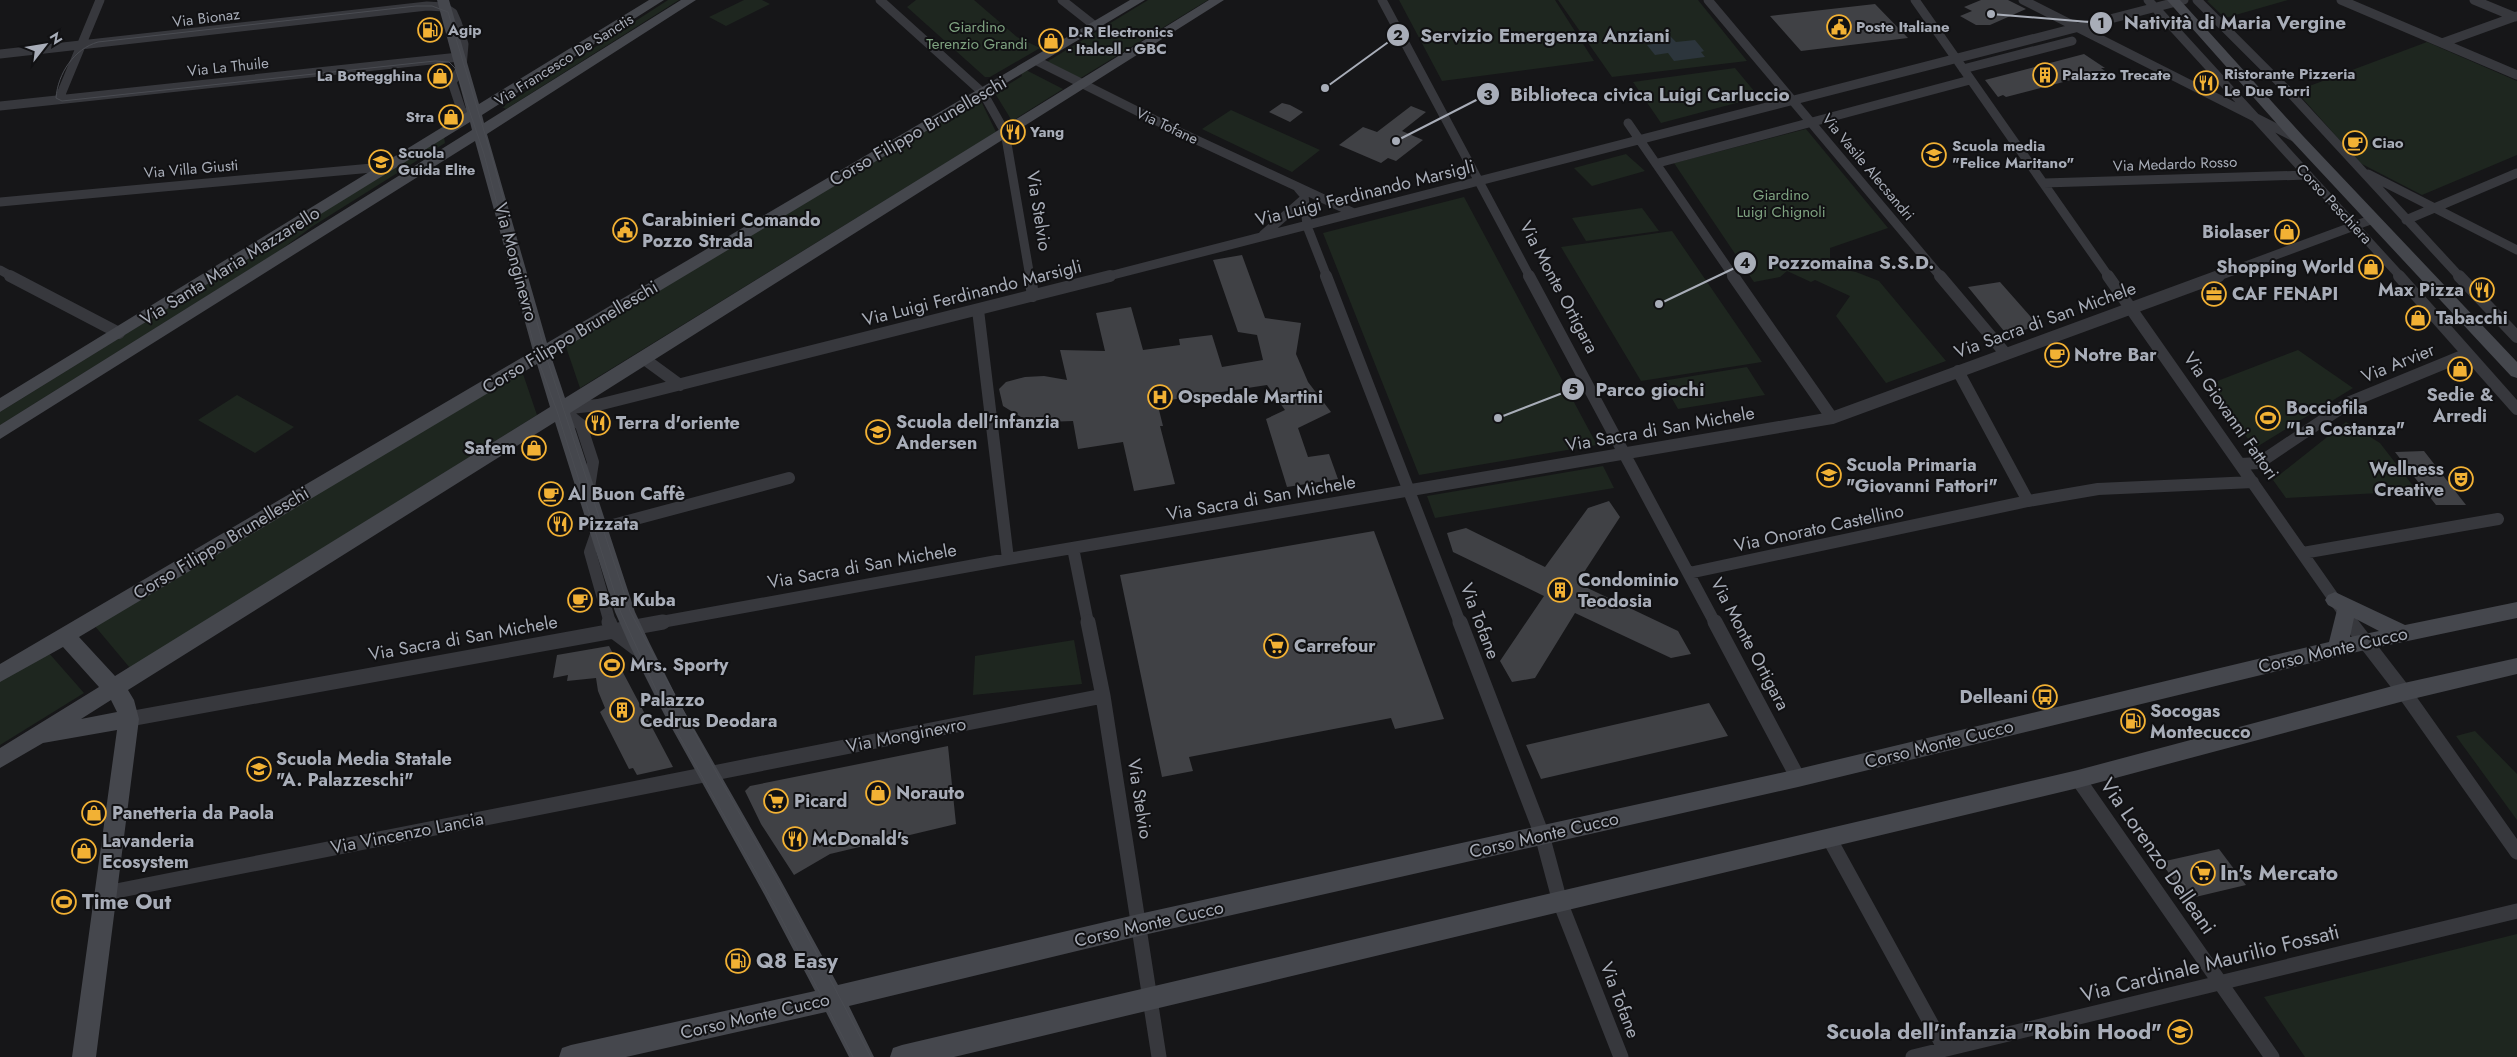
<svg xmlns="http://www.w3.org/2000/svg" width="2517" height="1057" viewBox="0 0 2517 1057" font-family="Jost,sans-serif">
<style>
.green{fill:#1e261f}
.water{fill:#2c353c}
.building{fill:#404145}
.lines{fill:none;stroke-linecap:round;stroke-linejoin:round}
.street-far2{stroke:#37383d;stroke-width:9}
.street-far1{stroke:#37383d;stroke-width:12}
.street{stroke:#37383d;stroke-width:15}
.secondary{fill:#45474d;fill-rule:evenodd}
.tram{stroke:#4a4c52;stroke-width:1}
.labels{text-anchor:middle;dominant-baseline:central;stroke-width:4;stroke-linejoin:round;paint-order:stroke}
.far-street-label{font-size:15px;fill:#a8adb8;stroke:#111113}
.far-park-label{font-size:15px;fill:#7fa381;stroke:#111113}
.far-poi-label{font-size:15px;font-weight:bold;fill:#a8adb8;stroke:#111113;text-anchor:start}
.street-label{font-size:18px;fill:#a8adb8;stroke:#111113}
.poi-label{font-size:18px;font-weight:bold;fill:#a8adb8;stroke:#111113;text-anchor:start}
.near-street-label{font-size:21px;fill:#a8adb8;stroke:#111113}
.near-poi-label{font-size:21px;font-weight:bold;fill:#a8adb8;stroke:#111113;text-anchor:start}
.leader{fill:none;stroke:#a8adb8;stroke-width:2}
.callout-dot{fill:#a8adb8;stroke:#111113;stroke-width:2}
.mark-label{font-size:15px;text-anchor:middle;font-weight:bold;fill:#111}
.callout-label{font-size:19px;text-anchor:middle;font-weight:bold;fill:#a8adb8;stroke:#111113;stroke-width:4;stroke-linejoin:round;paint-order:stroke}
</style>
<rect width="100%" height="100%" fill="#161618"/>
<path class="green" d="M668 0H679L506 109 502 107Z
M744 0H762L770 4 726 26 709 17Z
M916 0H974L1017 37 1040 48 990 77H985L907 7Z
M1148 0H1208L1079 79 1045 63Z
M1399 0H1555L1594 61 1442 81Z
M1558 0H1698L1747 61 1612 77Z
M2209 0H2288L2225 18 2207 1Z
M2427 42 2517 81V155L2422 195 2360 163 2296 91Z
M1735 68 1759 97 1661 123 1633 82Z
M1026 70 1063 89 1012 121 993 90 999 86 1001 89 1022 76 1021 73Z
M980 99 996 132 580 388 565 344Z
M1231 110 1320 150 1292 172 1202 129Z
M1806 129 1888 228 1830 248V267L1856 272 1879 281 1946 361 1886 383 1836 316 1850 296 1815 280 1811 282 1787 271 1780 277 1754 282 1674 163Z
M444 137 445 143 313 226 279 251 0 425V412Z
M1626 154 1645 171 1592 186 1574 168Z
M1464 197 1597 445 1419 475 1323 233Z
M1642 208 1659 231 1586 241 1572 218Z
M1672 231 1762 362 1641 381 1561 247Z
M2298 350 2353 388 2255 448 2207 385Z
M1747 367 1765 395 1678 409 1662 381Z
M523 374 537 415 130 668 94 625 515 375Z
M237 395 294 427 255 453 198 420Z
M2346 422 2380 443 2417 491 2286 498 2273 480Z
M1603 466 1614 488 1435 518 1427 496Z
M1074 640 1082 684 973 695 975 656Z
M48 652 84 693 0 745V680Z
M2475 731 2517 774V820L2456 736Z
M2517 934V1057H2305L2264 997Z"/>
<path class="water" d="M1670 36 1676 42 1695 40 1704 51 1701 52 1705 57 1674 61 1668 53 1655 55 1647 45 1659 43 1655 38Z"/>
<path class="building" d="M1981 0H2008L2026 9 1990 25H1976L1960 16 1972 11 1964 7Z
M1875 4 1908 38 1801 51 1770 16Z
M2084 54 2105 68H2101L2105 71 2006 97 2003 95 1998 97 1985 80Z
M1282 103 1290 105 1303 112 1290 122 1269 112Z
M1411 106 1426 112 1402 131 1423 140 1396 161 1388 158 1381 163 1339 145 1363 127 1377 132Z
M1242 255 1265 318 1301 323 1296 354 1308 382 1331 412 1298 428 1308 457 1329 454 1338 479 1287 487 1266 419 1285 410 1267 385 1157 402 1163 426H1160L1175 484 1134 491 1123 442 1078 449 1073 421 1045 422 1021 417 1003 406 999 389 1006 382 1025 377 1044 376 1067 380 1060 350 1105 351 1096 313 1131 307 1143 350 1180 345 1179 339 1212 335 1222 367 1263 360 1257 335 1238 332 1213 260Z
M2000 282 2038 325 2008 336 1968 287Z
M2424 451 2466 505H2436L2395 452Z
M1609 501 1620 517 1577 583 1678 631 1691 654 1671 658 1575 613 1535 678 1512 682 1500 661 1544 596 1453 552 1447 533 1466 528 1545 567 1588 508Z
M1374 531 1444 719 1395 729 1391 718 1189 757 1193 771 1162 777 1120 575Z
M609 646 673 767 637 775 633 768 629 769 600 712 605 708 598 691 596 678 567 681 568 675 553 678 557 655Z
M1709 703 1728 736 1541 779 1526 745Z
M948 746 956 824 830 854 794 875 761 824 745 791 750 786Z
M2219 849 2246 885 2187 899 2161 862Z"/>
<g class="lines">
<path class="street-far2" d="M880 0 983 93 1005 132 1030 277
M1062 0 1095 26
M1382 0 1530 277
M1708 0 1941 277
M1915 0 2109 277
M2023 0 2298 139
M2148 0 2401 277
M2197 0 2293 96 2460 277
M2341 0 2517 75
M2474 0 2515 17
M2442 43 2517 16
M0 54 427 6 444 7 453 13 457 22 464 44 462 67 452 82 462 112 474 113
M1037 61 1173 129 1354 213
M1963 69 2072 41
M59 99 100 0
M0 106 459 57
M1628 123 1734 277
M1658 163 1970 80
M2368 174 2517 250
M2044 183 2307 175
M1298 188 1304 195 1307 226 1327 277
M0 202 372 168 384 169
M2406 220 2517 173
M1263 235 1304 199
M0 270 13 277
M1105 277 2184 0
M2216 277 2373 219"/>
<path class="street-far1" d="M10 276 119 333
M1030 276 1033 296
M1326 276 1460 623
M1529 276 1715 623
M1733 276 1832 418
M1940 276 2005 353
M2108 276 2351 623
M2399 276 2517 409
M2459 276 2517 337
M978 310 1008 559
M643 358 680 385
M1958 371 2028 501
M561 409 598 405 1110 276
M561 409 581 425 593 462 588 494
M2241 464 2259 463 2350 402 2467 354
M1073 548 1088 623
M2303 553 2498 519
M1689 573 2028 501 2098 489 2253 482
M610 623 590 552 598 529 789 478
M656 623 1008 559 1832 418 2219 276"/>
<path class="street" d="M609 622 612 630 640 651
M1088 622 1103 696 1159 1057
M1460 622 1542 835 1560 902 1621 1057
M1715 622 1798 778
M2350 622 2404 692 2517 852
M129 719 663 622
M2078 779 2272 1057
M1829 838 1945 1049
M106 893 1103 696
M1913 1057 2517 911"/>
<path class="secondary" d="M437 0H449L479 104 649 0H664L482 115 484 123 681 0H696L487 134 547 343 1130 0H1145L551 356 565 398 1209 0H1224L570 413 635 612 650 644 679 702 780 879 838 985 1139 914 1798 769 2329 642 2337 610 2328 605 2325 600 2328 595 2335 592 2405 625 2517 602V618L2365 650 1798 787 1139 936 849 1006 874 1057H849L826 1012 626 1057H559L562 1048 571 1045 815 991 764 894 664 714 629 644 615 612 555 422 128 690 134 700 139 719 96 1057H72L117 730 43 743 0 768V748L99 687 63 647 0 682V664L533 351 475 141 0 439V425L472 130 470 122 0 412V398L467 112ZM537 364 550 407 115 676 79 637ZM2354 618 2379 631 2350 637ZM111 700 117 712 81 719Z
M2167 0H2180L2303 136 2517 362V378L2511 376 2293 142Z
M2517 658V674L2404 701 2078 788 954 1057H890L893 1048 902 1045 2078 770 2404 683Z"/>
<path class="tram" d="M853 1057 778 912 667 714 621 613 557 411 537 357 484 154 455 68 449 62 435 61 62 101 56 98C58 73 74 49 98 42L416 6H432L448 12 491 154 548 362 630 611 716 772 783 890 871 1057"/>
</g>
<defs>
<g id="civic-ring" transform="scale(1.25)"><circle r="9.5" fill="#111113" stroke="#f2b134" stroke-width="1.5"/><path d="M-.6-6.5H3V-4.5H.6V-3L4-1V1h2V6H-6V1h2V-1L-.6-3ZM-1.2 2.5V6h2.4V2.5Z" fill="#f2b134"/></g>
<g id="fuel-ring" transform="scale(1.25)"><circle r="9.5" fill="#111113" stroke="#f2b134" stroke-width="1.5"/><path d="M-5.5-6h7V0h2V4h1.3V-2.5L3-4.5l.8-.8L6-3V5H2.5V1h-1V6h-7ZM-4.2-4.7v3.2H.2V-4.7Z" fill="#f2b134"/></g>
<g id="shop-ring" transform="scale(1.25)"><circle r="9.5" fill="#111113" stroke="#f2b134" stroke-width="1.5"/><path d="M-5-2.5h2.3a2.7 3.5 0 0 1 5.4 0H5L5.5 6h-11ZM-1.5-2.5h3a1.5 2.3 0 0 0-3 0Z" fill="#f2b134"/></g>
<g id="building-ring" transform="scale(1.25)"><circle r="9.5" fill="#111113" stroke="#f2b134" stroke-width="1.5"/><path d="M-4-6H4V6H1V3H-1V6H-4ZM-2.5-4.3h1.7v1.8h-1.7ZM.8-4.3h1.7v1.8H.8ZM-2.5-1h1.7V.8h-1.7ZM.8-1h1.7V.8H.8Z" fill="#f2b134"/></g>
<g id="restaurant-ring" transform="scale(1.25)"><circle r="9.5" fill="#111113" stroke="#f2b134" stroke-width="1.5"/><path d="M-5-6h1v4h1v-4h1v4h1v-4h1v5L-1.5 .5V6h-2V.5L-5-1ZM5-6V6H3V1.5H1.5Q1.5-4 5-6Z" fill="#f2b134"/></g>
<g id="cafe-ring" transform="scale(1.25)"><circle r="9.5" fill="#111113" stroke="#f2b134" stroke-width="1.5"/><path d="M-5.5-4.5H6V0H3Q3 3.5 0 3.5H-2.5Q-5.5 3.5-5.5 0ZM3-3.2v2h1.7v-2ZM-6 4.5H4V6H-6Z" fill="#f2b134"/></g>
<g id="school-ring" transform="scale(1.25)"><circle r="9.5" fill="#111113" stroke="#f2b134" stroke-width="1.5"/><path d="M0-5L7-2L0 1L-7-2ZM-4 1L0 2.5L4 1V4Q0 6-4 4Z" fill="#f2b134"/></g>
<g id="office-ring" transform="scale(1.25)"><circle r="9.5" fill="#111113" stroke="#f2b134" stroke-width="1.5"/><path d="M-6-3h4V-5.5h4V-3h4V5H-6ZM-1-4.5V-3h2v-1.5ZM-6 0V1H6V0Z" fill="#f2b134"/></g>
<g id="hospital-ring" transform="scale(1.25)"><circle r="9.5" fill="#111113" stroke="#f2b134" stroke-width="1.5"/><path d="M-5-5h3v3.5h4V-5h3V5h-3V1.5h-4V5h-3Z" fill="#f2b134"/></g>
<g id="stadium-ring" transform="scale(1.25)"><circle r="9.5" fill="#111113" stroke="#f2b134" stroke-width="1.5"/><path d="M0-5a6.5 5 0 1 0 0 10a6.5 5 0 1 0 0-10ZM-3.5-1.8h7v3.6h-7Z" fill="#f2b134"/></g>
<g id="theatre-ring" transform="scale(1.25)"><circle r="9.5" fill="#111113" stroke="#f2b134" stroke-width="1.5"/><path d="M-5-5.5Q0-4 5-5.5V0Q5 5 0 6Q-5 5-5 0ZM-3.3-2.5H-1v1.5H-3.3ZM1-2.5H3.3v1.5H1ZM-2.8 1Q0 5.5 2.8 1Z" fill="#f2b134"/></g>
<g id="supermarket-ring" transform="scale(1.25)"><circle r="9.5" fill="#111113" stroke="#f2b134" stroke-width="1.5"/><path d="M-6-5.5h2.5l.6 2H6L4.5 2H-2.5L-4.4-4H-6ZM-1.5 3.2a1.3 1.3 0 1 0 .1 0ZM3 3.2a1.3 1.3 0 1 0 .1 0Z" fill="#f2b134"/></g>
<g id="bus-ring" transform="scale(1.25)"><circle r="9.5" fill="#111113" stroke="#f2b134" stroke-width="1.5"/><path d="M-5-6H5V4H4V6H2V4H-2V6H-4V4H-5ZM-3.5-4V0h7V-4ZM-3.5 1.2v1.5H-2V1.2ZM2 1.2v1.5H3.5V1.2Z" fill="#f2b134"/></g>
</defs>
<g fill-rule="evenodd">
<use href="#civic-ring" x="1839" y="27"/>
<use href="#fuel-ring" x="430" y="30"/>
<use href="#shop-ring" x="1051" y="41"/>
<use href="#building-ring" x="2045" y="75"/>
<use href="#shop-ring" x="440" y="76"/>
<use href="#restaurant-ring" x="2206" y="83"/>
<use href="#shop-ring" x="451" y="117"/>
<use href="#restaurant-ring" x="1013" y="132"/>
<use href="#cafe-ring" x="2355" y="143"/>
<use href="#school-ring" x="1934" y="155"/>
<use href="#school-ring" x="381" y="162"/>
<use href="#civic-ring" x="625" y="230"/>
<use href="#shop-ring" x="2287" y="232"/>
<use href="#shop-ring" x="2371" y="267"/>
<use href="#restaurant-ring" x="2482" y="290"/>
<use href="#office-ring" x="2214" y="294"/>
<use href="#shop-ring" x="2418" y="318"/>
<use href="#cafe-ring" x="2057" y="355"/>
<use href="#shop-ring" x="2460" y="369"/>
<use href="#hospital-ring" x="1160" y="397"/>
<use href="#stadium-ring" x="2268" y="418"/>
<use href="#restaurant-ring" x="598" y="423"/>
<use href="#school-ring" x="878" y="432"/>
<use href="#shop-ring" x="534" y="448"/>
<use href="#school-ring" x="1829" y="475"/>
<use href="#theatre-ring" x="2461" y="479"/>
<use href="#cafe-ring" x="551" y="494"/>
<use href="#restaurant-ring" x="560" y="524"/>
<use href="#building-ring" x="1560" y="590"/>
<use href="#cafe-ring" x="580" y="600"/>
<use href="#supermarket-ring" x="1276" y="646"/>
<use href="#stadium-ring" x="612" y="665"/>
<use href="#bus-ring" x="2045" y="697"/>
<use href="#building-ring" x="622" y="710"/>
<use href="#fuel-ring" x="2133" y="721"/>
<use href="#school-ring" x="259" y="769"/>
<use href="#shop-ring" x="878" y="793"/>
<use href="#supermarket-ring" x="776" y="801"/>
<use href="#shop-ring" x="94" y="813"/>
<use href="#restaurant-ring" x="795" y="839"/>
<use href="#shop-ring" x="84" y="851"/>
<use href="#supermarket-ring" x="2203" y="873"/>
<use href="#stadium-ring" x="64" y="902"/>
<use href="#fuel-ring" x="738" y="961"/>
<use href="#school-ring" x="2180" y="1032"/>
</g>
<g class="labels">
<g class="far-street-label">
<text transform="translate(206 18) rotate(-7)">Via Bionaz</text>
<text transform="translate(564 60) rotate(-32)">Via Francesco De Sanctis</text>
<text transform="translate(228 67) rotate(-6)">Via La Thuile</text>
<text transform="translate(1167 126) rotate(25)">Via Tofane</text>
<text transform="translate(2175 164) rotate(-2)">Via Medardo Rosso</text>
<text transform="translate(1868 167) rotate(50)">Via Vasile Alecsandri</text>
<text transform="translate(191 169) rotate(-5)">Via Villa Giusti</text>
<text transform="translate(2334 204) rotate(47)">Corso Peschiera</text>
</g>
<g class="far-park-label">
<text x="977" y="27">Giardino<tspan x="977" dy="17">Terenzio Grandi</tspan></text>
<text x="1781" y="195">Giardino<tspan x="1781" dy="17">Luigi Chignoli</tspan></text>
</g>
<g class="far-poi-label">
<text x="1856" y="27">Poste Italiane</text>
<text x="448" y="30">Agip</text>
<text x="1068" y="32">D.R Electronics<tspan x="1068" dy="17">- Italcell - GBC</tspan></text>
<text x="2224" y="74">Ristorante Pizzeria<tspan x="2224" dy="17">Le Due Torri</tspan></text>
<text x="2062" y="75">Palazzo Trecate</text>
<text x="422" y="76" text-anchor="end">La Bottegghina</text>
<text x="434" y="117" text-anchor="end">Stra</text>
<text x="1030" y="132">Yang</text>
<text x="2372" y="143">Ciao</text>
<text x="1952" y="146">Scuola media<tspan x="1952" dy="17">"Felice Maritano"</tspan></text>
<text x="398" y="153">Scuola<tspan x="398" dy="17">Guida Elite</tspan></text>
</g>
<g class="street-label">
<text transform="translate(918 131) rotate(-30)">Corso Filippo Brunelleschi</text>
<text transform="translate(1365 193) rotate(-14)">Via Luigi Ferdinando Marsigli</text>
<text transform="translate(1039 211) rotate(81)">Via Stelvio</text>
<text transform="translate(516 262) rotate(75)">Via Monginevro</text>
<text transform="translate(230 266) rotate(-32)">Via Santa Maria Mazzarello</text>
<text transform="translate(1559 287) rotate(62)">Via Monte Ortigara</text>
<text transform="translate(972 293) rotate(-14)">Via Luigi Ferdinando Marsigli</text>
<text transform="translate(2045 320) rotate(-20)">Via Sacra di San Michele</text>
<text transform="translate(570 337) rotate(-31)">Corso Filippo Brunelleschi</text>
<text transform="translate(2398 363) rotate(-22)">Via Arvier</text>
<text transform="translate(2231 416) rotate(55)">Via Giovanni Fattori</text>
<text transform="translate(1660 429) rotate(-10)">Via Sacra di San Michele</text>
<text transform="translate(1261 498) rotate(-10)">Via Sacra di San Michele</text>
<text transform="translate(1819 528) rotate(-12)">Via Onorato Castellino</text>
<text transform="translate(221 543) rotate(-31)">Corso Filippo Brunelleschi</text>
<text transform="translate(862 566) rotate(-10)">Via Sacra di San Michele</text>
<text transform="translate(1480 621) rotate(69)">Via Tofane</text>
<text transform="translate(463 638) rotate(-10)">Via Sacra di San Michele</text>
<text transform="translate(1750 644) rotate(62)">Via Monte Ortigara</text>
<text transform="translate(2333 650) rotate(-13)">Corso Monte Cucco</text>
<text transform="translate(906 735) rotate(-11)">Via Monginevro</text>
<text transform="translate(1939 744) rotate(-14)">Corso Monte Cucco</text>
<text transform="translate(1140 799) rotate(81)">Via Stelvio</text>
<text transform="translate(407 833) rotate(-11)">Via Vincenzo Lancia</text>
<text transform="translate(1544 835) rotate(-13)">Corso Monte Cucco</text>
<text transform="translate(1149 924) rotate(-13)">Corso Monte Cucco</text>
<text transform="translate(1620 1000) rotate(69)">Via Tofane</text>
<text transform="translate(755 1016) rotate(-13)">Corso Monte Cucco</text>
</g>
<g class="poi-label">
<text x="642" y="220">Carabinieri Comando<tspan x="642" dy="21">Pozzo Strada</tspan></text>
<text x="2270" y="232" text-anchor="end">Biolaser</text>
<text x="2354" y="267" text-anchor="end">Shopping World</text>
<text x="2464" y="290" text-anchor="end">Max Pizza</text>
<text x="2232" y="294">CAF FENAPI</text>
<text x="2436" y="318">Tabacchi</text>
<text x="2074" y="355">Notre Bar</text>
<text x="2460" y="395" text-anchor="middle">Sedie &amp;<tspan x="2460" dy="21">Arredi</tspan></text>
<text x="1178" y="397">Ospedale Martini</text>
<text x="2286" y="408">Bocciofila<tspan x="2286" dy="21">"La Costanza"</tspan></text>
<text x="896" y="422">Scuola dell'infanzia<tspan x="896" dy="21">Andersen</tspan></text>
<text x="616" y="423">Terra d'oriente</text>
<text x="516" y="448" text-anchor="end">Safem</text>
<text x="1846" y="465">Scuola Primaria<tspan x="1846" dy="21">"Giovanni Fattori"</tspan></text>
<text x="2444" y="469" text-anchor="end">Wellness<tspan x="2444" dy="21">Creative</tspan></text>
<text x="568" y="494">Al Buon Caffè</text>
<text x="578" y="524">Pizzata</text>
<text x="1578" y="580">Condominio<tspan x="1578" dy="21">Teodosia</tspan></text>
<text x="598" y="600">Bar Kuba</text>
<text x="1294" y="646">Carrefour</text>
<text x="630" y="665">Mrs. Sporty</text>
<text x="2028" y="697" text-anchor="end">Delleani</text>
<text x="640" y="700">Palazzo<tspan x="640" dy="21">Cedrus Deodara</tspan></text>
<text x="2150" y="711">Socogas<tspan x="2150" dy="21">Montecucco</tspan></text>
<text x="276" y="759">Scuola Media Statale<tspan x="276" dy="21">"A. Palazzeschi"</tspan></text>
<text x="896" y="793">Norauto</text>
<text x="794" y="801">Picard</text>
<text x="112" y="813">Panetteria da Paola</text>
<text x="812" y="839">McDonald's</text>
<text x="102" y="841">Lavanderia<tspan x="102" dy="21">Ecosystem</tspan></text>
</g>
<g class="near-street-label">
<text transform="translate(2158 856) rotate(55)">Via Lorenzo Delleani</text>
<text transform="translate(2210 963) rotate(-14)">Via Cardinale Maurilio Fossati</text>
</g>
<g class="near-poi-label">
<text x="2220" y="873">In's Mercato</text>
<text x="82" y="902">Time Out</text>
<text x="756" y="961">Q8 Easy</text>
<text x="2162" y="1032" text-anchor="end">Scuola dell'infanzia "Robin Hood"</text>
</g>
</g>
<path class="leader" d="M1991 14L2101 23M1325 88L1398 35M1396 141L1488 94M1659 304L1745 263M1498 418L1573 389"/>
<g class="callout-dot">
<circle cx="1991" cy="14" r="5"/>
<circle cx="1325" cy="88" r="5"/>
<circle cx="1396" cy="141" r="5"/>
<circle cx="1659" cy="304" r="5"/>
<circle cx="1498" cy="418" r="5"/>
<circle cx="2101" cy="23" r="12"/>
<circle cx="1398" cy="35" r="12"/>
<circle cx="1488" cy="94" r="12"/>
<circle cx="1745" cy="263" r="12"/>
<circle cx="1573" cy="389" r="12"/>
</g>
<g class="mark-label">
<text x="2101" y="28">1</text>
<text x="1398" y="40">2</text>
<text x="1488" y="100">3</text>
<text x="1745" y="268">4</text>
<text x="1573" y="394">5</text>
</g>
<g class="callout-label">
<text x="2235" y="29">Natività di Maria Vergine</text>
<text x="1545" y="42">Servizio Emergenza Anziani</text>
<text x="1650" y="101">Biblioteca civica Luigi Carluccio</text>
<text x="1851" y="269">Pozzomaina S.S.D.</text>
<text x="1650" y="396">Parco giochi</text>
</g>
<g transform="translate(45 45) rotate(59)" stroke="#111113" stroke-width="4" paint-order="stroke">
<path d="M0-4L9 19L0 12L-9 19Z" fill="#a8adb8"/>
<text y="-8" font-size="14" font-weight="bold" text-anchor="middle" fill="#a8adb8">N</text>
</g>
</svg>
